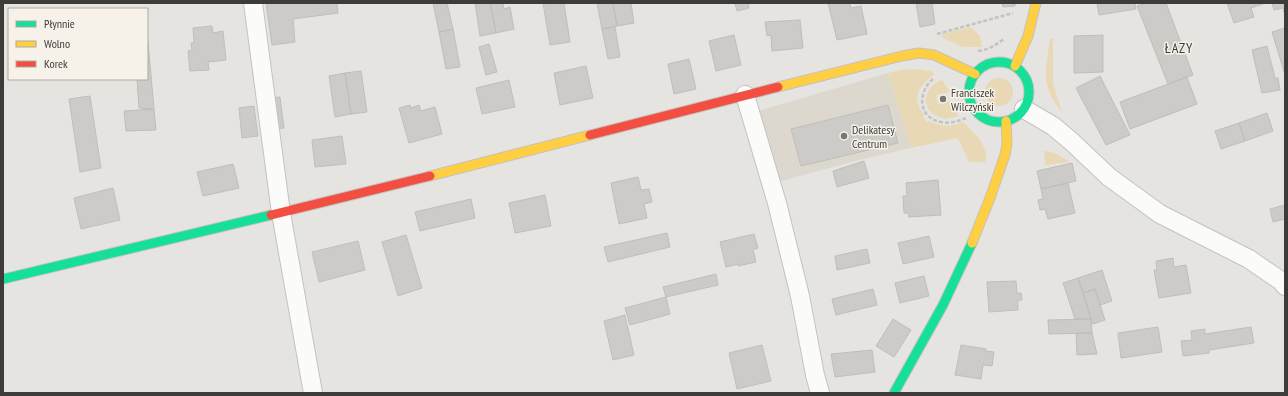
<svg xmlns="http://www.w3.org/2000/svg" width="1288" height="396" viewBox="0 0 1288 396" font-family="'PT Sans Narrow',sans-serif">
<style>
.built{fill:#dcd8cd}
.green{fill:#e9d8b6}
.building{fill:#cdcbc8;stroke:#c0bebb}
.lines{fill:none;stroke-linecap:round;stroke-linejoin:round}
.street-casing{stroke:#c4c2bf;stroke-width:20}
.fast-casing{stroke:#c4c2bf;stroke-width:11}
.slow-casing{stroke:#c4c2bf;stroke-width:11}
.jam-casing{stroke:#c4c2bf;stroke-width:11}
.path{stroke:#c4c3c2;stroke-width:2.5;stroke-dasharray:4 2;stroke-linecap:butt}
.street{stroke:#fbfbfa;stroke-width:18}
.fast{stroke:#16e098;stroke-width:9}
.slow{stroke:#ffcf43;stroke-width:9}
.jam{stroke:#f24e42;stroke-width:9}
.poi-dot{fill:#797773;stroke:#f7f2e9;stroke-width:1.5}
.labels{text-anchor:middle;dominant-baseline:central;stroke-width:3;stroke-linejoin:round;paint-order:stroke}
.poi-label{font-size:12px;fill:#3e3c39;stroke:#f7f2e9;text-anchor:start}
.quarter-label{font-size:14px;letter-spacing:1px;fill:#3e3c39;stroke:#f7f2e9}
</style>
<rect width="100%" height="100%" fill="#e6e4e0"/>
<path class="built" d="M888 73 911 148 863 159 777 182 758 111Z"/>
<path class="green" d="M971 27 980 36 982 47H962L943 38 942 34Z
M1053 38V84L1062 112C1039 84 1046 71 1050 39Z
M918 69 930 71 935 74C920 85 909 98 925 115L923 117 927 122 929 121C941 127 951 127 963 122 972 130 991 148 985 162H969L958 138 911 148 888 73 902 70Z
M985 92a14 14 0 1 1 28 0a14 14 0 1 1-28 0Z
M942 80 950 92 936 95 938 104 953 101 957 113 959 116C954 117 948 119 944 119 941 118 937 116 935 115 919 105 926 85 942 80Z
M1044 151C1055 152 1061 156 1070 162L1045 165Z"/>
<path class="building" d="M266 3H337L338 13 293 19 295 42 272 45Z
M433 3H447L453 29 439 32Z
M475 3H490L496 33 480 36Z
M490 3H503L504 9 510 7 514 29 496 33Z
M543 3H564L570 42 550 45Z
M597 3H613L617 26 602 29Z
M613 3H631L634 23 617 26Z
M735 3H748L749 8 737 11Z
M828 3H850L851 8 861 6 867 34 837 40Z
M916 3H932L935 24 920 27Z
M1002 3H1015V6L1003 7Z
M1097 3H1135L1136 9 1099 15Z
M1146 3H1166L1193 75 1168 84 1137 6Z
M1227 3H1263V4L1251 8 1254 17 1234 23Z
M1272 3H1285V16L1283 8 1274 10Z
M800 20 803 48 772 51 771 35 767 36 765 22Z
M212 26 213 33 223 31 226 60 208 62 209 70 190 71 188 51 192 50 191 43H194L193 28Z
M615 27 620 57 608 59 602 29Z
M1285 28V75L1272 32Z
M453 29 460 67 446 69 439 32Z
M147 31 154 109 139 108 137 79H147Z
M734 35 741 65 716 71 709 41Z
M1103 35V72L1074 73V36Z
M489 44 497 72 486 75 479 47Z
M1267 46 1275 78H1278L1280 90 1262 93 1252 50Z
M689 59 696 89 674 94 668 64Z
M586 66 593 98 560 105 554 73Z
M361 71 367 112 351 114 345 73Z
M345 73 351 114 335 117 329 76Z
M1100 76 1130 135 1106 145 1076 88Z
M1187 77 1197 104 1130 129 1120 102Z
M509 80 515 107 482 114 476 88Z
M90 96 101 168 80 172 69 99Z
M280 97 284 128 273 129 270 98Z
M410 105 411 108 419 105 421 111 435 107 442 134 409 143 399 108Z
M888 105 898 143 801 166 791 129Z
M254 106 258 136 242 138 239 108Z
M154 109 156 130 126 131 124 111Z
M1267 113 1273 131 1245 141 1239 123Z
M1239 123 1245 141 1221 149 1215 131Z
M342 136 346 164 315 167 312 140Z
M864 161 869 178 837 187 833 171Z
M1072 163 1076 181 1041 189 1037 171Z
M233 164 239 188 203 196 197 172Z
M638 177 641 190 649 189 652 202 644 204 647 218 619 224 611 183Z
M938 180 941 215 909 217 908 213H904L903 196H907L906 183Z
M1068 183 1075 213 1048 219 1045 209 1040 210 1038 200 1043 199 1041 189Z
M113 188 120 220 81 229 74 198Z
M545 195 551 226 515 233 509 203Z
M471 199 475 218 420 231 415 212Z
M1285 205V219L1273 222 1270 209Z
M667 233 670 247 608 262 604 247Z
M754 234 758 248 753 250 756 262 738 266V264L726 267 720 242Z
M406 235 422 288 398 296 382 242Z
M929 236 934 257 903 264 898 243Z
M358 241 365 270 319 282 312 252Z
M867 249 870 263 837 270 835 256Z
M1173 258 1174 267 1186 265 1191 293 1159 298 1154 270H1157L1156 261Z
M1102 270 1112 301 1100 305 1095 289 1083 293 1078 278Z
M716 274 718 285 666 297 663 287Z
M924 276 929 296 900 303 895 283Z
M1078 278 1083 293 1091 319H1075L1063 283Z
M1016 281 1017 293H1021L1022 300H1018V310L989 312 987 282Z
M873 289 877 305 836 315 832 299Z
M1095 289 1105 320 1093 324 1083 293Z
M666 297 670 314 630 325 625 308Z
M625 315 634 355 613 360 604 321Z
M893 319 911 330 894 357 876 346Z
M1091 319 1092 333 1049 334 1048 320Z
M1158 327 1162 352 1121 358 1118 333Z
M1251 327 1254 343 1209 350V353L1183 356 1181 341 1192 340 1191 331 1205 329V334Z
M1076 333H1092L1097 354 1077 355Z
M762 345 771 381 737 389 729 353Z
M961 345 986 349 985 351 994 352 992 366 983 365 981 379 955 375Z
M872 350 875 372 835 377 831 354Z"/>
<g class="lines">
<g class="street-casing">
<path id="street" d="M253 3 281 213 313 393
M745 95 777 203 800 296 815 375 820 393
M1024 109 1053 126 1072 142 1109 177 1160 214 1249 259 1281 281 1285 286"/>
</g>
<g class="fast-casing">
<path id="fast" d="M969 92a30 30 0 1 1 60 0a30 30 0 1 1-60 0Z
M3 279 271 215
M894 393 943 305 972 243"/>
</g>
<g class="slow-casing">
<path id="slow" d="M1015 66 1028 36 1036 3
M778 87 902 56 919 53 934 55 975 74
M430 176 590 135
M972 243 990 198 1005 155 1007 144 1006 121"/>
</g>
<g class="jam-casing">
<path id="jam" d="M590 135 778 87
M271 215 430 176"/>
</g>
<path class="path" d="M937 34 1013 13
M978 51C988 50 996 45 1004 39
M933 79C917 92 918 118 941 122 950 124 958 121 966 118"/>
<use href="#street" class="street"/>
<use href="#fast" class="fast"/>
<use href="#slow" class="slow"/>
<use href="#jam" class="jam"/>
</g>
<g class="poi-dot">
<circle cx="943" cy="99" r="4"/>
<circle cx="844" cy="136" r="4"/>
</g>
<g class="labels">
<g class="poi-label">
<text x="951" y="92">Franciszek<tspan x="951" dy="14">Wilczyński</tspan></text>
<text x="852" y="129">Delikatesy<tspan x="852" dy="14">Centrum</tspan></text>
</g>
<g class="quarter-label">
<text x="1179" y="48">ŁAZY</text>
</g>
</g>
<rect width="1288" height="396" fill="none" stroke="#3e3c39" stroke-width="8"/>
<rect x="8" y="8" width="140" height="72" fill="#f7f2e9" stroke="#ada9a3"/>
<rect x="16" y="21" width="20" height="6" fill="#16e098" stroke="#ada9a3"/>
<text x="44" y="28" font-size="12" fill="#3e3c39">Płynnie</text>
<rect x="16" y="41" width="20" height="6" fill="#ffcf43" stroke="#ada9a3"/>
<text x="44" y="48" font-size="12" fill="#3e3c39">Wolno</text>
<rect x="16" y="61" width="20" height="6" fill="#f24e42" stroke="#ada9a3"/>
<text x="44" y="68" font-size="12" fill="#3e3c39">Korek</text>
</svg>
